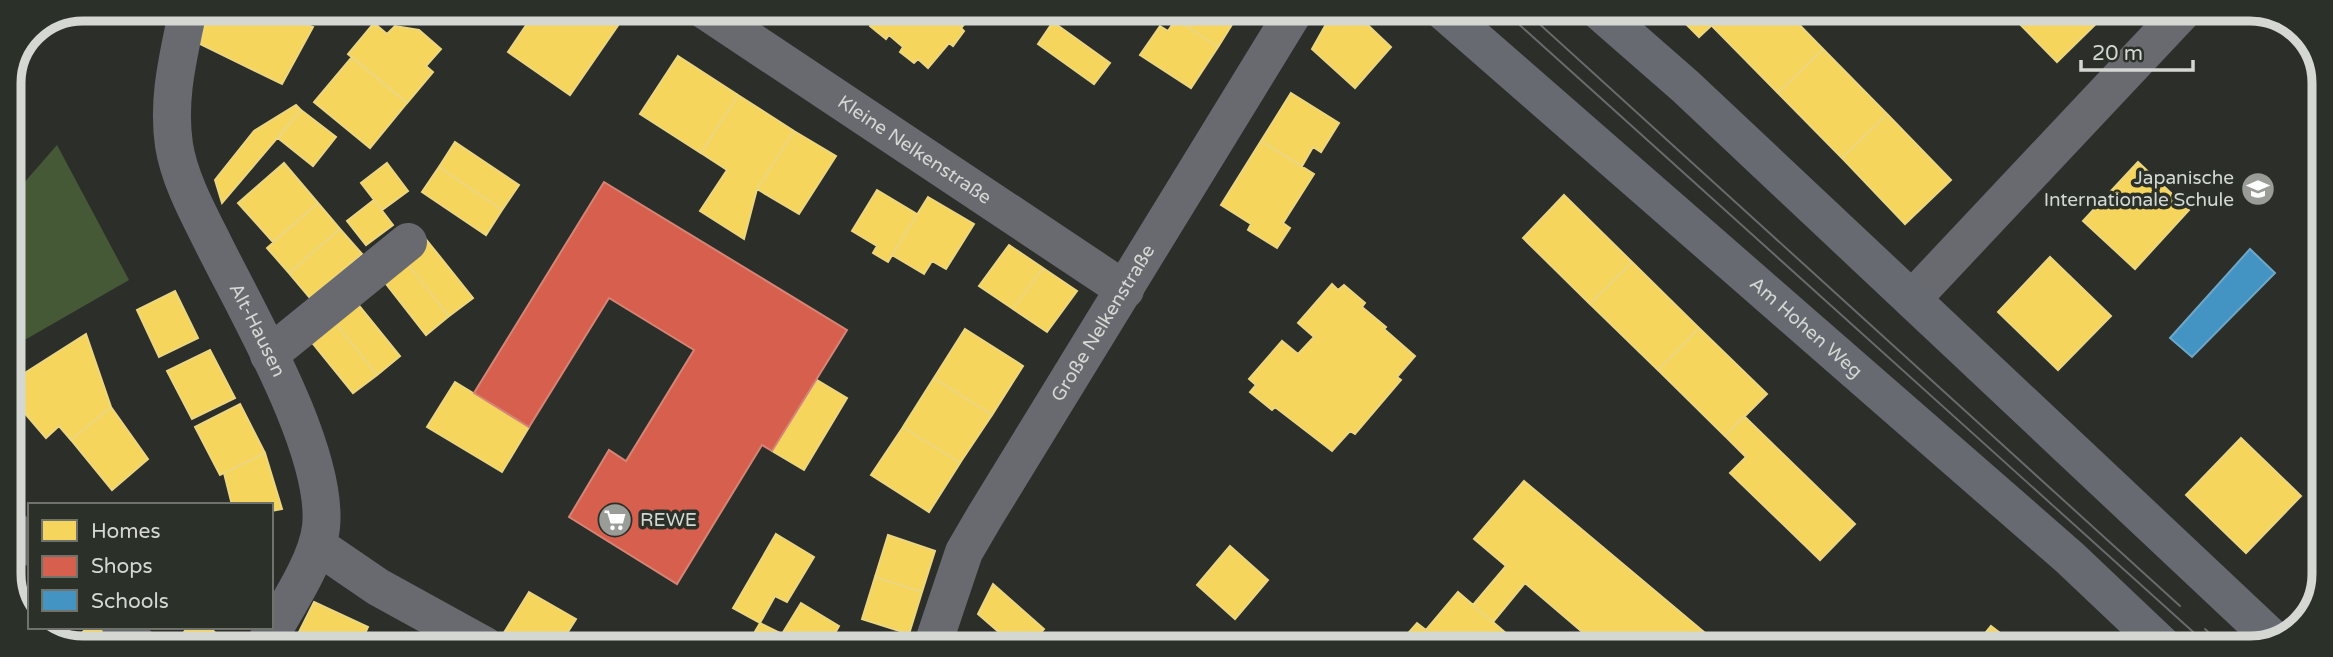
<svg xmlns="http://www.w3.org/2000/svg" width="2333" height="657" viewBox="0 0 2333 657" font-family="'Varela Round',sans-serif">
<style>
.green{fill:#465937}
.homes{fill:#f6d55c;stroke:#ecd67f;stroke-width:2}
.shops{fill:#d6604d;stroke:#d58475;stroke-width:2}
.schools{fill:#4393c3;stroke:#6ea7c8;stroke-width:2}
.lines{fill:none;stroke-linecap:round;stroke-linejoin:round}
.minor{stroke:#686a70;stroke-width:38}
.major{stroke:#686a71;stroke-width:38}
.tram{stroke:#686a6b;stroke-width:2}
.labels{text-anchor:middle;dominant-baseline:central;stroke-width:7;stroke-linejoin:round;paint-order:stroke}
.street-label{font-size:19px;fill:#d4d7d2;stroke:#2b3028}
.poi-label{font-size:19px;fill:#d4d7d2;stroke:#2b3028;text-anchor:end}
.rim{fill:none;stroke:#d4d7d2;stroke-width:9}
</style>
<rect width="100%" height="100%" fill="#2c2e2a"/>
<path class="green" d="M57 145 129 280 9 349V200Z"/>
<path class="homes" d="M208 9H267L283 15 285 9H298L302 11 299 22 313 27 282 84 200 44Z
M537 9H598L619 24 570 95 508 52Z
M870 10H984L976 20 971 16 961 28 964 31 953 46 949 43 928 68 918 59 914 63 900 52 903 47 889 35 886 39 870 26 873 22 865 16Z
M1182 10H1241L1218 47 1176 19Z
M1334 10H1352L1391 47 1355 88 1312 49Z
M1673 11H1727L1699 37Z
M1727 11H1786L1823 49 1778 93 1712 26Z
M2007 11H2096L2102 18 2057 62Z
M1176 19 1218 47 1191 88 1140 55 1160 26 1168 31Z
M1053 22 1110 63 1094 84 1038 44Z
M374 23 387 34 395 26 419 30 441 49 426 66 433 72 407 103 348 54Z
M1823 49 1887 114 1842 158 1778 93Z
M678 56 738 95 701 153 640 114Z
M352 57 407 103 370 148 314 102Z
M1291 93 1339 123 1321 152 1313 147 1302 166 1261 141Z
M738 95 794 131 757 189 744 239 700 211 727 170 701 153Z
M296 105 301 110 222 203 215 180 254 131Z
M301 110 336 137 313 166 278 138Z
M1887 114 1951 180 1905 224 1842 158Z
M794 131 836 156 799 214 757 189Z
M1261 141 1314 174 1283 223 1290 228 1277 248 1248 230 1251 224 1221 205Z
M455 142 519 185 502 210 439 167Z
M2138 162 2189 210 2135 269 2083 221Z
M284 163 318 203 273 242 238 203Z
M387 163 408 191 382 210 361 183Z
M439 167 502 210 486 235 422 192Z
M877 190 917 214 888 262 873 253 877 246 852 231Z
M1564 195 1632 262 1590 304 1523 238Z
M928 197 974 224 946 269 932 261 924 274 892 255Z
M374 200 393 225 366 245 347 221Z
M318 203 340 229 289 273 267 248Z
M340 229 362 254 310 298 289 273Z
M425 238 473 298 449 316 402 257Z
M1009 245 1043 268 1013 309 979 286Z
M402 257 449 316 426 335 379 275Z
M2050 257 2111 316 2058 370 1998 312Z
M1632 262 1699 328 1658 370 1590 304Z
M1043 268 1077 291 1047 332 1013 309Z
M1332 284 1338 290 1344 285 1365 303 1362 307 1386 327 1384 329 1415 356 1397 377 1401 380 1355 434 1350 431 1332 451 1275 407 1272 410 1250 392 1256 385 1249 379 1282 341 1298 354 1314 337 1298 323Z
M175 291 198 338 159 357 137 310Z
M352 297 400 356 377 375 329 315Z
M329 315 377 375 353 393 305 334Z
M1699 328 1767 394 1725 436 1658 370Z
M965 329 1023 366 992 415 934 378Z
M86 334 111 407 71 440 59 426 46 438 9 395V383Z
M210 350 235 398 192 419 167 371Z
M934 378 992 415 960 463 903 427Z
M817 380 847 398 804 470 772 451Z
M455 382 529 427 502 472 427 427Z
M240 404 265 453 220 475 195 427Z
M111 407 148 459 112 490 71 440Z
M1744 416 1855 524 1820 560 1730 473 1746 457 1725 436Z
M903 427 960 463 929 512 871 475Z
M2241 438 2301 496 2246 553 2186 495Z
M265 453 282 509 271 511V505H232L224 473Z
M1524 481 1723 648H1601L1525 583 1493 622 1473 605 1506 566 1474 539Z
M776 534 814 557 787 602 775 596 760 623 733 608Z
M888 535 935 551 922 592 875 577Z
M1230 546 1268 580 1235 619 1197 585Z
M9 575 25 586 16 598 9 580Z
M875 577 922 592 909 634 862 619Z
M993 584 1044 629 1028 647H1016L978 614Z
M529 592 576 619 559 646H519L502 636Z
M1458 592 1521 646 1520 647H1396L1417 623 1426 630Z
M314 602 368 627 359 646H292Z
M801 603 839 626 827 647H792L779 639Z
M760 623 782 634 775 647H746Z
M1991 626 2008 639 2001 648H1986L1978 642Z
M88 627H107L125 646H68Z
M188 627H210L227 646H173Z"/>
<path class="shops" d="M604 182 847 330 772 451 762 445 677 584 569 517 609 450 626 461 694 350 609 298 529 427 474 393Z"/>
<path class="schools" d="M2324 200 2323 290 2309 275 2310 213Z
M2250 249 2275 273 2192 357 2170 338Z"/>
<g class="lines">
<g class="minor">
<path id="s1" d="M188 9C179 55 167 97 174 145 179 178 198 213 213 243 247 312 329 451 321 527 317 564 282 613 264 646"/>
<path id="s2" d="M703 9 1125 290"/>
<path d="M1912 299 2183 11"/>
<path d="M269 355 408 242"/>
<path d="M9 526 30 547"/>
<path d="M318 546 378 587 485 646"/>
<path d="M121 627 139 646"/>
<path id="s3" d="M932 647 964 552 985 516 1295 10"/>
</g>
<g class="major">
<path id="s4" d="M1442 10 2070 558 2165 648"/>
<path d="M1598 10 1685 86 2274 640"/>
</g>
<path class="tram" d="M1503 10 2211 648
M1524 10 2180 606
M2205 629 2226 648"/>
</g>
<defs>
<g id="school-disc" transform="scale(1.75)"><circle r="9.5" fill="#999c97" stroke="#2b3028"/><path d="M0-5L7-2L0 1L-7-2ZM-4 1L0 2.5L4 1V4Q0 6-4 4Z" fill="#fff"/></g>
<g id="supermarket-disc" transform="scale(1.75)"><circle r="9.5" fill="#999c97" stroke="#2b3028"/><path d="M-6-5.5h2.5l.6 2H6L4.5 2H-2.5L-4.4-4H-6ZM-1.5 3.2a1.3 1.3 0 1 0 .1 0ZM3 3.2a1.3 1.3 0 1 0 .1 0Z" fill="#fff"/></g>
</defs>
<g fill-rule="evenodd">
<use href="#school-disc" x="2258" y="189"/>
<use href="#supermarket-disc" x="615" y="520"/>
</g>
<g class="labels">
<g class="street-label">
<text stroke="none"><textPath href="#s2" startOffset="254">Kleine Nelkenstraße</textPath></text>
<text stroke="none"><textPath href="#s3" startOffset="368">Große Nelkenstraße</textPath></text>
<text stroke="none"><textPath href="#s4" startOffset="483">Am Hohen Weg</textPath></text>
<text stroke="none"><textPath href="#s1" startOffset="341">Alt-Hausen</textPath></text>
</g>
<g class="poi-label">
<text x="2234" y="178">Japanische<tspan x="2234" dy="22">Internationale Schule</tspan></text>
<text x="640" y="520" text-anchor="start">REWE</text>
</g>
</g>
<path d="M0 0H2333V657H0ZM83 21H2250A62 62 0 0 1 2312 83V574A62 62 0 0 1 2250 636H83A62 62 0 0 1 21 574V83A62 62 0 0 1 83 21Z" fill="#2b3028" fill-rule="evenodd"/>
<path class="rim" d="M83 21H2250A62 62 0 0 1 2312 83V574A62 62 0 0 1 2250 636H83A62 62 0 0 1 21 574V83A62 62 0 0 1 83 21Z"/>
<rect x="28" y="503" width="245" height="126" fill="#2b3028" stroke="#6f736c" stroke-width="2"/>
<rect x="42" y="520" width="35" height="21" fill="#f6d55c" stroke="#6f736c" stroke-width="2"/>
<text x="91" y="538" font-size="21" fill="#d4d7d2">Homes</text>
<rect x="42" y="556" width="35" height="21" fill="#d6604d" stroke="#6f736c" stroke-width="2"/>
<text x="91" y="573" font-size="21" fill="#d4d7d2">Shops</text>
<rect x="42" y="590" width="35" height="21" fill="#4393c3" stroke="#6f736c" stroke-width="2"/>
<text x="91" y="608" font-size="21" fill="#d4d7d2">Schools</text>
<path d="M2081 60v10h112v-10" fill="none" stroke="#d4d7d2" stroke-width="3.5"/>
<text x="2092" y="60" font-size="21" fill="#d4d7d2" stroke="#2b3028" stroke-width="5" paint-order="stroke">20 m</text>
</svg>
